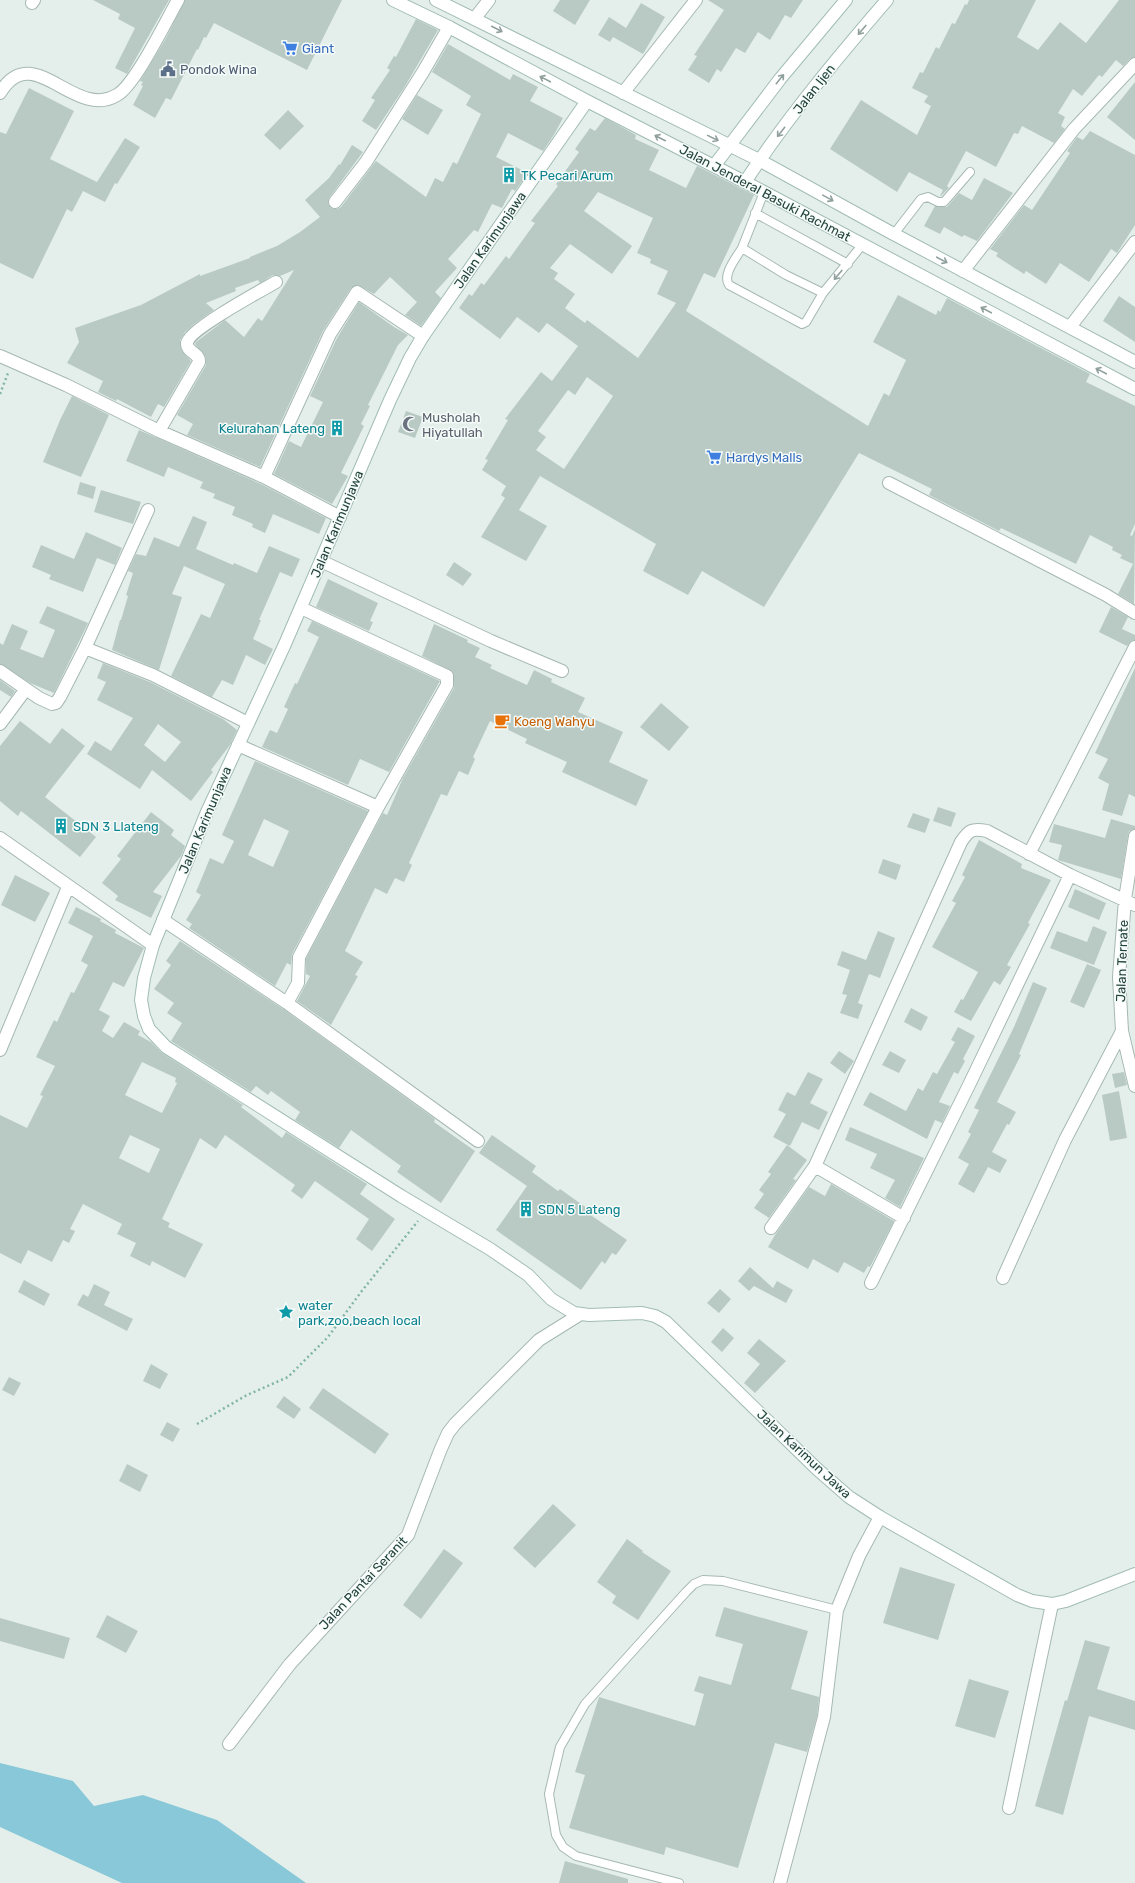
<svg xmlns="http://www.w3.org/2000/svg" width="1135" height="1883" viewBox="0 0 1135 1883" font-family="Rubik,sans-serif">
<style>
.water{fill:#88c8d8}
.building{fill:#b9cac4;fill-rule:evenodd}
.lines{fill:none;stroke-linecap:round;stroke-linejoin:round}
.lane-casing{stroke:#a6b8b3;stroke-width:10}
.street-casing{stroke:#a6b8b3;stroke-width:14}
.secondary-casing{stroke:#a1bcb4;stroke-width:14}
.path{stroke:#82b5a7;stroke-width:2.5;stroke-dasharray:2 3;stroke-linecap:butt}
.lane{stroke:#fff;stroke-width:8}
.street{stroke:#fff;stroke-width:12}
.secondary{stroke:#fff;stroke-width:12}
.oneway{stroke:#90a09d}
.labels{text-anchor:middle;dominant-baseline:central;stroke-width:3;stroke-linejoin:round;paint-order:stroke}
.shop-label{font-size:13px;fill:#366cbe;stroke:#f5fbf8;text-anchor:start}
.service-label{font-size:13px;fill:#4e5e75;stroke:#f5fbf8;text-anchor:start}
.street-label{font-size:13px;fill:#22423b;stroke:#f5fbf8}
.culture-label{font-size:13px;fill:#0d838f;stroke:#f5fbf8;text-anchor:start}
.worship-label{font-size:13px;fill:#5b616d;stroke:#f5fbf8;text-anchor:start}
.food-label{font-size:13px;fill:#c56008;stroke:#f5fbf8;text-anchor:start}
</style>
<rect width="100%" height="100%" fill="#e4efeb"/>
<path class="water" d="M0 1763 73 1781 94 1806 143 1795 217 1820 306 1883H122L0 1827Z"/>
<path class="building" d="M93 0H169L127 74 115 68 135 28 118 19 120 14Z
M185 0H342L307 70 214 23 206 38 204 37 198 50 197 49 171 100 166 98 155 118 133 105 143 86 141 85 143 82 140 81 165 40Z
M560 0H590L575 25 553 11Z
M708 0H803L791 18 785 15 770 40 758 32 745 53 736 48 721 72 717 69 709 83 688 70 697 56 694 55 724 10Z
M969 0H1036L1017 37 1038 50 1060 22 1086 43 1119 0H1135V57L1130 59 1123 66 1116 60 1102 77 1099 75 1082 96 1073 89 1058 113 1065 117 1061 126 1065 129 1054 143 1022 126 1018 134 1014 133 996 167 966 151 947 186 949 188 941 196H940L943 190 909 172 897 192 830 149 861 100 917 135 931 106 924 102 928 96 912 88 920 72 923 73 936 47 939 49 952 23 955 24 965 4 967 5Z
M641 3 665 17 643 54 613 37 610 42 598 35 609 17 626 28Z
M416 19 438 30 404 88 376 130 362 121 375 100 371 98 390 70 387 68 394 56 396 57Z
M448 44 510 80 513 74 538 87 530 101 563 118 555 133 543 151 508 133 496 157 528 173 515 191 512 189 502 208 492 204 478 232 474 230 448 259 457 268 435 292 441 298 421 326 405 315 417 302 390 277 374 294 358 285 351 288 323 331 260 467 187 435 193 424 177 415 206 365 205 356 195 344 196 342 225 320 244 337 258 318 262 321 294 270 280 276 273 275 260 283 258 280 235 288 236 291 206 303 214 310 194 324 185 332 180 340 181 350 191 361 164 407 158 404 151 417 117 399 116 401 98 392 103 381 67 363 79 342 75 328 141 305 200 274V276L250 258V257L277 246 300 232 320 217 305 200 329 178 339 164 340 165 352 145 363 152 329 198 328 204 331 208 337 209 341 207 376 161 426 197 435 178 443 182 453 162 457 164 481 114 466 105 471 96 432 72Z
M1135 82V140L1107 117Z
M29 88 74 111 50 159 97 182 125 138 140 147 117 184 115 183 105 202 83 191 72 212 67 209 33 279 0 263V132L6 134Z
M417 95 443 110 428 135 402 119Z
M288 110 304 126 280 150 264 135Z
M605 118 636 135 635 139 659 150 649 170 686 188 697 166 754 195 715 278 704 273 686 311 868 426 884 393 889 396 906 360 873 342 898 295 936 315 938 310 940 312 947 298 1090 374 1086 382 1135 406V524L1130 535 1132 536 1135 529 1134 604 1118 594 1133 564 1120 558 1122 555 1112 550 1113 547 1090 535 1076 564 1001 528 999 531 929 495 932 489 859 453 764 607 702 571 688 595 643 571 656 544 540 476 519 510 547 526 526 561 481 537 505 498 501 495 506 486 482 470 488 460 485 459 508 420 505 419 541 372 552 381 578 346 547 323 539 333 517 317 500 339 459 308 469 294 472 296 481 283 484 285 506 256 509 259 535 223 531 221 558 186 556 184 579 152 575 149 590 128 595 131ZM598 192 653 218 637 253 651 259 650 263 668 271 657 294 676 303 638 358 587 320 585 323 565 308 575 294 554 279 558 273 550 268 570 244 612 274 632 246 584 211ZM587 377 613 396 564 469 536 450 546 437 538 431 568 390 575 395Z
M1090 131 1135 155V225L1117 253 1111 249 1089 282 1060 263 1046 284 1026 271 1024 274 996 256 998 253 990 249 1024 205 1032 210 1070 153 1067 151 1077 137 1083 140Z
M984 178 1013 193 977 241 964 235 962 237 944 227 940 234 924 226 935 206 947 207 959 193 972 200Z
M1119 296 1135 307V342L1103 321Z
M359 302 394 327 408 335 398 345 368 405 370 406 361 424 364 426 341 473 348 476 332 504 274 474 289 441 301 447 323 402 310 396 337 338Z
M72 396 109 415 81 477 43 462 60 420Z
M406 411 423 417 415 438 398 432Z
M139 430 261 484 326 518 319 534 273 514 265 533 252 527 253 524 232 515 235 507 213 498 215 494 200 488 203 482 168 467 164 477 126 461Z
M80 482 96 487 93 499 77 494Z
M101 490 141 502 133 524 94 512Z
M193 516 207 522 196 549 233 565 234 563 257 573 269 546 300 559 292 577 280 572 259 620H261L253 639 273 649 265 665 246 655 233 685 222 680 212 697 171 676 201 614 210 618 225 584 184 566 172 594 182 597 159 670 112 650 120 620H121L128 596 126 595 133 573 128 571 136 554 146 556 154 537 179 547Z
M86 532 122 548 115 565 97 558 83 592 49 579 51 575 32 567 41 545 74 559Z
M454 562 472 574 463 586 446 575Z
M328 579 378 603 370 621 373 622 369 631 316 607Z
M47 606 88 623 54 693 30 683 0 664V643L3 645 12 624 28 631 20 649 43 658 55 630 39 623Z
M1111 607 1128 617 1122 629 1135 635V640L1131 641 1127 646 1099 632Z
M312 621 440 681 389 772 360 759 348 785 262 747 270 730 277 733 288 709 284 707 295 683 297 684 319 637 307 631Z
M434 624 468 640 467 642 480 648 475 657 492 665 490 668 527 685 534 670 552 679 551 682 585 698 578 712 623 732 609 762 648 780 636 806 562 772 567 762 525 743 527 739 490 721 473 757 475 759 468 775 459 771 447 796 441 794 409 863 412 865 404 882 395 878 387 894 375 888 345 951 363 962 355 975 358 976 331 1025 297 1001 310 976 306 974V959L383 813 387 815 403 778 454 688 453 672 422 656Z
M103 663 150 682 223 719 237 730 230 745 211 770 213 772 191 801 152 770 140 789 87 754 95 741 111 751 133 718 97 700 106 682 97 678ZM158 724 181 742 165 762 144 745Z
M1135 668V797L1129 794 1122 816 1102 810 1109 784 1098 778 1108 759 1095 753Z
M0 680 15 691 11 697 0 690Z
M661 703 689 727 669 751 640 727Z
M20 721 50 744 62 728 85 746 45 797 96 837 80 857 21 811 18 816 0 801V746Z
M255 761 368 811 292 954 291 965 287 963 275 986 189 928 192 924 186 920 201 895 196 892 210 858 223 864 234 841 222 835ZM264 819 289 831 273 867 248 855Z
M938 807 956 813 951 827 933 821Z
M151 812 174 830 171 835 185 846 181 856 153 892 162 896 151 918 115 900 118 896 102 883 121 859 117 856Z
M913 813 930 819 925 833 907 827Z
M1111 819 1135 826V829L1129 831 1128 835 1121 879 1058 860 1062 845 1049 842 1054 824 1105 838Z
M979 840 1022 864 1021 868 1051 880 1028 923 1030 924 1007 965 1011 967 1000 985 994 981 971 1021 954 1012 961 999 963 1000 978 972 932 947 956 903 952 901 965 877 962 875Z
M883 859 901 865 896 880 878 873Z
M15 875 50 893 35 922 1 905Z
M1075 889 1106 903 1099 920 1068 907Z
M76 907 101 919 100 921 116 930 115 933 144 948 124 987 113 982 99 1010 110 1016 102 1031 113 1038 124 1022 140 1031 138 1035 151 1042 162 1053 243 1105 241 1107 282 1138 286 1132 367 1184 360 1194 395 1219 372 1251 356 1239 369 1219 315 1181 302 1199 291 1191 295 1185 225 1135 216 1149 200 1138 162 1219 170 1223 168 1227 203 1244 185 1278 152 1261 150 1266 130 1256 136 1243 117 1234 122 1224 83 1204 70 1229 75 1231 69 1243 63 1240 52 1262 28 1250 21 1264 0 1253V1115L27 1128 43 1096 40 1095 55 1066 36 1057 54 1020 57 1022 71 992 74 993 88 965 81 961 93 936 68 923ZM142 1062 176 1078 175 1082 177 1083 162 1113 125 1095ZM130 1135 160 1149 149 1173 119 1158Z
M1093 926 1107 932 1094 965 1050 948 1057 931 1087 942Z
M878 931 895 938 880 978 869 974 858 1003 863 1005 858 1019 840 1013 847 995 842 994 850 970 837 965 842 951 866 960Z
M180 941 283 1009 435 1119 434 1122 475 1151 441 1203 397 1172 401 1166 351 1130 339 1148 295 1120 300 1112 271 1091 268 1095 256 1086 251 1092 171 1041 182 1023 167 1013 174 1003 154 989 171 965 166 961Z
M1087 964 1101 970 1084 1008 1070 1002Z
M1033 982 1047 988 1019 1054 1021 1055 997 1102 1016 1112 1009 1125 1007 1124 992 1152 1007 1160 1000 1173 988 1167 974 1193 958 1184 969 1164 958 1158 971 1134 968 1132 979 1110 974 1108 1014 1027Z
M911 1008 928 1017 921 1031 904 1022Z
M958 1027 975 1036 963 1059 965 1061 958 1074 954 1072 939 1102 950 1106 942 1123 935 1120 927 1139 863 1105 870 1092 906 1111 918 1088 923 1091 933 1072 937 1074 955 1042 951 1040Z
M839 1051 854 1061 845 1074 830 1063Z
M890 1051 906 1060 899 1073 882 1065Z
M808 1072 823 1079 810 1103 828 1112 819 1130 802 1122 790 1146 773 1137 786 1114 778 1110 787 1092 795 1096Z
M1124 1072 1127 1085 1115 1088 1112 1074Z
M1119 1091 1127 1138 1110 1141 1102 1095Z
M850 1127 924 1158 900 1207 885 1198 895 1180 870 1168 877 1154 845 1140Z
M492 1135 536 1166 532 1172 558 1191 560 1189 594 1213 592 1216 627 1240 616 1255 612 1253 605 1264 602 1261 581 1290 496 1230 527 1186 479 1153Z
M787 1145 807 1160 793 1179 796 1180 769 1218 754 1208 764 1194 759 1190 771 1174 768 1172Z
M831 1184 894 1221 870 1267 868 1266 864 1273 844 1262 838 1273 813 1259 808 1269 768 1247 775 1235 809 1187 825 1196Z
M750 1267 773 1288 777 1281 793 1290 786 1303 754 1286 749 1291 738 1281Z
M24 1280 50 1294 44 1306 18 1292Z
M94 1284 110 1292 104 1305 133 1319 127 1331 77 1305 83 1294 88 1297Z
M720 1289 731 1299 719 1313 707 1303Z
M723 1328 734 1338 722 1352 711 1342Z
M759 1339 786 1361 755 1393 744 1383 760 1364 747 1353Z
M151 1364 168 1374 160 1389 143 1381Z
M9 1377 21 1383 14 1396 2 1390Z
M323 1388 389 1434 375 1454 309 1408Z
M284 1396 301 1409 294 1419 276 1407Z
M167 1422 180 1429 173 1442 160 1435Z
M127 1464 148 1475 140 1492 119 1481Z
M553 1504 576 1525 535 1568 513 1548Z
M627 1539 643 1551 642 1552 671 1571 638 1620 612 1603 616 1596 597 1582Z
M444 1549 463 1563 421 1619 403 1605Z
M900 1567 955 1584 938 1640 883 1623Z
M724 1607 808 1631 791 1689 819 1697 817 1716 807 1752 775 1743 738 1868 666 1847 664 1855 569 1828 585 1775 575 1772 599 1697 695 1726 704 1694 694 1691 699 1676 731 1685 743 1644 715 1636Z
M107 1615 138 1631 126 1653 96 1637Z
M0 1618 70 1638 64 1659 0 1641Z
M1085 1640 1110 1647 1097 1689 1135 1701V1730L1089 1716 1063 1815 1035 1806 1065 1700 1067 1701Z
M969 1679 1009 1691 995 1738 955 1726Z
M565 1861 628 1879V1883H559Z"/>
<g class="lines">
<g class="lane-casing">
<path id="lane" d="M764 192 742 248 786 275 823 293 863 244
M755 213 848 264
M894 234 921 199 928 197 938 202H944L970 172
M742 248C736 258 722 275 729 285L802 324 806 322 823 293
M679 1883 576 1856 563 1847 556 1835 549 1794 560 1747 585 1704 686 1592 694 1584 703 1580 723 1581 837 1610"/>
</g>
<g class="street-casing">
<path id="street" d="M32 3 34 0
M475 18 489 0
M0 93C33 38 74 121 117 95 135 85 166 21 178 0
M623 93 696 0
M335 202 366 162 423 72 449 27
M963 271 1074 129 1135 64
M1070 327 1135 242
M0 356 66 385 159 431 264 477 340 517
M159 431 199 362C200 353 186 352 187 343 188 330 262 290 276 282
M264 477 330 334 357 292 423 336
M889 483 1106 595 1135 613
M148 510 85 648 153 675 248 723
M321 561 491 641 562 671
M0 671 39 698 52 704 56 703 60 697 85 648
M0 724 26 689
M238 745 378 807
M1135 836 1125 899 1119 977 1122 1031 1135 1086
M0 838 153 945
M1029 854 1135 647
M163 920 287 1003 478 1141
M287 1003 298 983 299 957 378 807 447 685V676L301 608
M0 1050 68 887
M815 1166 904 1218
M771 1228 815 1166 961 842C969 830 972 828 987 831L1070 875 1135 905
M1003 1278 1065 1140 1122 1031
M871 1283 969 1085 1070 875
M229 1744 290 1664 408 1535 440 1451 448 1433 455 1424 539 1340 579 1315
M1009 1808 1052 1604
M780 1883 824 1717 837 1610 859 1556 880 1517"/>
</g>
<g class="secondary-casing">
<path id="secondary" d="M393 0 449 27 587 101 745 182 1135 389
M436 0 759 160 888 231 1135 362
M587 101 423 336 410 358 390 400 285 644 207 812 153 945 144 978 141 1000 144 1016 149 1029 166 1047 401 1196 490 1249 528 1275 551 1299 574 1313 589 1315 642 1313 655 1316 666 1322 817 1469 849 1497 880 1517 1017 1595 1032 1601 1052 1604 1066 1601 1135 1574
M714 166 780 79 846 0
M745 182C787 118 837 58 887 0"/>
</g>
<path class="path" d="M0 394 8 373
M197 1424 247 1395 288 1377 328 1337 361 1292 418 1221"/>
<use href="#lane" class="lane"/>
<use href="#street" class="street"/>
<use href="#secondary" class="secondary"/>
</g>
<defs><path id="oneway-shaft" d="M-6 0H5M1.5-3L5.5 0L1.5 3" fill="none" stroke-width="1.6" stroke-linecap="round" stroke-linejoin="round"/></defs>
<g class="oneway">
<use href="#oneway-shaft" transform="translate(497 29) rotate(27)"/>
<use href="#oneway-shaft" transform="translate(862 30) rotate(130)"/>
<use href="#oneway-shaft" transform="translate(545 79) rotate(-152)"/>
<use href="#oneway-shaft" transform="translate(780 79) rotate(-51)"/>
<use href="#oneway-shaft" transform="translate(781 132) rotate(128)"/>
<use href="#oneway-shaft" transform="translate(660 138) rotate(-153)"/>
<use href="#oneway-shaft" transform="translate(713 138) rotate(26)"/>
<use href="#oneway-shaft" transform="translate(828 198) rotate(29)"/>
<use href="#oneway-shaft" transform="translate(942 260) rotate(28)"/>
<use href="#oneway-shaft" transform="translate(838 275) rotate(130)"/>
<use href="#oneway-shaft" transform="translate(986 310) rotate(-152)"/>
<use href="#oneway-shaft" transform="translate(1101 371) rotate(-152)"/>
</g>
<defs>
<g id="supermarket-bare" transform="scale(1.2)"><path d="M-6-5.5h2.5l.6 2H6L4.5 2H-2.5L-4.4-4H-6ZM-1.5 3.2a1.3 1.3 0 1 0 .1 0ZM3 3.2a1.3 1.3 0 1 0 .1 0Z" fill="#3f7fe0" stroke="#f5fbf8" stroke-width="2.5" paint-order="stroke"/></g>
<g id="civic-bare" transform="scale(1.2)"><path d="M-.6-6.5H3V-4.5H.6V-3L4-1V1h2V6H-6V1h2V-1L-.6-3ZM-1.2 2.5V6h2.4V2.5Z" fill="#5c6f8a" stroke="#f5fbf8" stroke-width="2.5" paint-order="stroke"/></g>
<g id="building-bare" transform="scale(1.2)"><path d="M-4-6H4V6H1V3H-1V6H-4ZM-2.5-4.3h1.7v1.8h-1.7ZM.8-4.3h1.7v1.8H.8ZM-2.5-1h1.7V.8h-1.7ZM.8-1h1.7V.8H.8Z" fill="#0f9aa8" stroke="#f5fbf8" stroke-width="2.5" paint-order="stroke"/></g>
<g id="mosque-bare" transform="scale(1.2)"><path d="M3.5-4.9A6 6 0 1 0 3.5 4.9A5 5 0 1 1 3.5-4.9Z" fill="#6b7280" stroke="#f5fbf8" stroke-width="2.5" paint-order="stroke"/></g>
<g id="cafe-bare" transform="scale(1.2)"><path d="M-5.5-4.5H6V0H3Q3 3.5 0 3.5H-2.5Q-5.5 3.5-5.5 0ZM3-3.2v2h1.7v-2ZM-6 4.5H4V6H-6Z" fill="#e8710a" stroke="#f5fbf8" stroke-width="2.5" paint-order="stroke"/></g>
<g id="sight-bare" transform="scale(1.2)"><path d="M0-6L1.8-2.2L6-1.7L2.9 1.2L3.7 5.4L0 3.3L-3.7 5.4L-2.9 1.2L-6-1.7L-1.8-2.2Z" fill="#0f9aa8" stroke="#f5fbf8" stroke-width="2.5" paint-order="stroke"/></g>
</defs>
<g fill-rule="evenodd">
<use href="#supermarket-bare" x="290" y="48"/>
<use href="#civic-bare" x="168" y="69"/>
<use href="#building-bare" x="509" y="175"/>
<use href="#mosque-bare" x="410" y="424"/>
<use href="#building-bare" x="337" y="428"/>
<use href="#supermarket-bare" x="714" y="457"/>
<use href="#cafe-bare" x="502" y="721"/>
<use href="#building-bare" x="61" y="826"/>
<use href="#building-bare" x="526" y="1209"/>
<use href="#sight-bare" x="286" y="1312"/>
</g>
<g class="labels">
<g class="shop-label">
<text x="302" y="48">Giant</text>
<text x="726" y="457">Hardys Malls</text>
</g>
<g class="service-label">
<text x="180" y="69">Pondok Wina</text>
</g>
<g class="street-label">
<text transform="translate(814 89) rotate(-52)">Jalan Ijen</text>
<text transform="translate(765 193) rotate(28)">Jalan Jenderal Basuki Rachmat</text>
<text transform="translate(490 240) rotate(-55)">Jalan Karimunjawa</text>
<text transform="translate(337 524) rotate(-67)">Jalan Karimunjawa</text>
<text transform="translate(205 820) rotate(-67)">Jalan Karimunjawa</text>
<text transform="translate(1122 961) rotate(-88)">Jalan Ternate</text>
<text transform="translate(804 1454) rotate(43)">Jalan Karimun Jawa</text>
<text transform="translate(363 1583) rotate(-47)">Jalan Pantai Seranit</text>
</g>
<g class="culture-label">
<text x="521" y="175">TK Pecari Arum</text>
<text x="325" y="428" text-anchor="end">Kelurahan Lateng</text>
<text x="73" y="826">SDN 3 Llateng</text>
<text x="538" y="1209">SDN 5 Lateng</text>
<text x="298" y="1305">water<tspan x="298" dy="15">park,zoo,beach local</tspan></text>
</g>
<g class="worship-label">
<text x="422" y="417">Musholah<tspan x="422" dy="15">Hiyatullah</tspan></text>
</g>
<g class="food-label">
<text x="514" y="721">Koeng Wahyu</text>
</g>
</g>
</svg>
